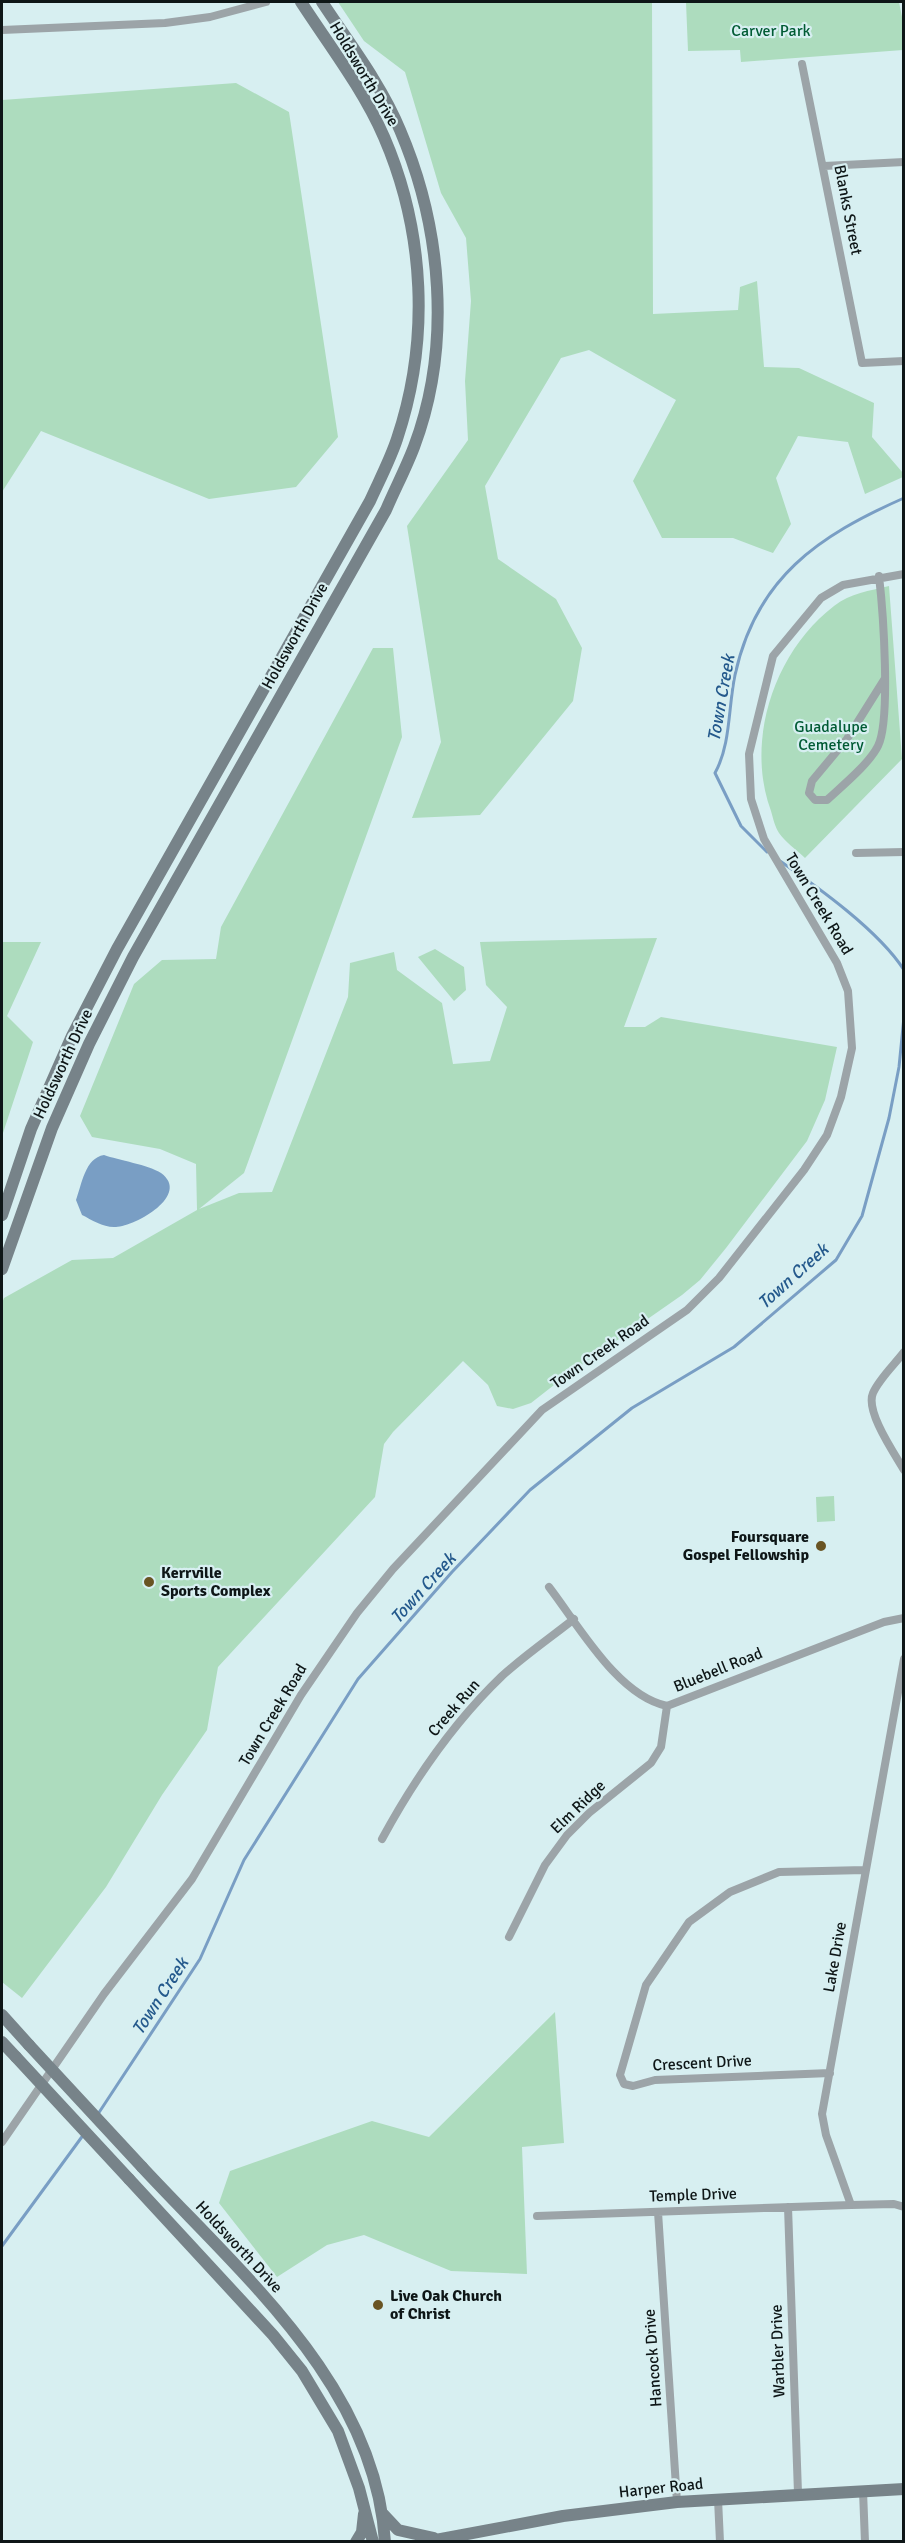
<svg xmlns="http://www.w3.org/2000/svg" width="905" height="2543" viewBox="0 0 905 2543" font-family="Signika,sans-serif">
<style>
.green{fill:#addcbe}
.water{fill:#799ec4}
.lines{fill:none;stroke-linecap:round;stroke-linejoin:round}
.stream{stroke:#799ec4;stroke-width:3}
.street{stroke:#9ca4a8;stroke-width:8}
.secondary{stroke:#778389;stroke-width:12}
.secondary-bridge{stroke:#778389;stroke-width:12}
.poi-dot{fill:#695423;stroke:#d7eff1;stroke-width:2}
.labels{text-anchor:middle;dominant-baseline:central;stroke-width:4.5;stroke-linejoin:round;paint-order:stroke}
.park-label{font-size:16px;fill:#005b34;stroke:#d7eff1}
.street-label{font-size:16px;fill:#0e1617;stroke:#d7eff1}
.poi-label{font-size:16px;font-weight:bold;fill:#0e1617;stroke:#d7eff1;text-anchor:start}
.water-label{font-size:18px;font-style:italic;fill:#24598c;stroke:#d7eff1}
</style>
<rect width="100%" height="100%" fill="#d7eff1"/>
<path class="green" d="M338 2H652L653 314 738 310 740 287 757 281 764 367 799 368 874 403 872 437 903 473V477L865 494 848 442 798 436 776 478 791 524 773 553 733 538H662L633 481 676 400 589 350 561 358 485 486 498 559 556 599 582 648 573 701 480 815 412 818 441 742 407 526 468 440 465 381 471 301 466 238 441 193 405 72 364 41Z
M686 2H899L903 22V50L741 62 740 50 688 51Z
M236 83 289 112 338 437 296 487 209 499 41 431 2 492V100Z
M889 586 902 759 805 858C797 850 785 842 779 833 775 827 773 818 771 811 745 741 774 652 834 606 851 593 869 591 889 586Z
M373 648H393L402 737 244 1173 199 1209 239 1193 272 1192 348 997 350 963 394 952 397 970 442 1003 453 1064 490 1061 507 1007 486 985 480 942 657 938 624 1027H645L661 1017 837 1047 825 1100 807 1141 726 1248 700 1280 682 1295 563 1378 531 1403 513 1409 497 1406 488 1385 463 1361 393 1432 384 1444 375 1497 218 1667 207 1730 162 1795 106 1887 22 1998 2 1982V1303L4 1298 72 1260 113 1258 197 1210 196 1164 160 1149 92 1137 80 1116 134 984 162 960 216 959 221 927Z
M2 942H41L7 1016 33 1042 2 1136Z
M435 949 464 967 466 990 454 1001 418 957Z
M834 1496 835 1521 817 1522 816 1497Z
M555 2012 564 2143 522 2147 527 2274 451 2271 364 2235 327 2245 277 2277 219 2203 230 2171 372 2121 429 2137Z"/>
<path class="water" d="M104 1155C118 1160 149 1165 161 1173 191 1195 136 1226 116 1227 104 1228 92 1220 82 1215L76 1200C82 1184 85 1158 104 1155Z"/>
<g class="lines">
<path class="stream" d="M767 852 741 826 715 773C731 744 728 708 735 675 756 578 818 536 904 498
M780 861C819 888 879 931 904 970
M98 2114 200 1959 244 1860 358 1679 452 1572 530 1490 632 1408 734 1347 836 1260 862 1216 889 1118 899 1067 904 1017
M2 2246 84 2134"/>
<path class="street" d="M2 30 165 23 210 17 266 2
M802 64 862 363 904 361
M824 166 904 162
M879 576C883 610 891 720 878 746 869 764 842 786 827 800H815L809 793 812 781 847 739 884 680
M856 853 904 852
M904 1352C894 1365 879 1379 873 1393 865 1411 894 1453 904 1470
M549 1587C579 1626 618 1696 667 1706L884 1622 904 1618
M904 1659 822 2114 826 2135 851 2205 894 2204 904 2207
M382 1839C414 1780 453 1723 502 1676 524 1656 550 1638 574 1619
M509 1937 545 1865 567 1835 589 1813 651 1763 661 1747 667 1706
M830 2073 655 2080 633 2086 624 2084 620 2075 646 1985 689 1922 730 1892 779 1872 865 1870
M2 2142 104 1994 192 1879 301 1695 357 1613 393 1569 542 1410 687 1310 719 1278 804 1170 827 1135 841 1097 852 1048 848 991 837 963 764 839 751 799 749 754 773 656 821 598 843 585 904 574
M788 2207 798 2493
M658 2212 677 2502
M537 2216 851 2205
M863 2491 865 2542
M718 2499 720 2542"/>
<path class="secondary" d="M2 1215 31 1129 72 1036 117 949 370 501C379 481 390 460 397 439 430 341 425 232 384 137 363 89 329 45 301 2
M2 1269 52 1128 89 1044 133 957 386 510C395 489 406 468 414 447 452 346 442 228 400 130 381 84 349 43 322 2
M2 2015 29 2045
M2 2042 16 2057
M142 2167C241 2274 376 2386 385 2542
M129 2179 273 2335 302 2371 338 2431 359 2488 373 2542
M383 2514 398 2530 434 2538
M356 2542 362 2532 364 2514
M425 2542 563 2516 677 2502 904 2489"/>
<path class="secondary-bridge" d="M29 2045 142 2167
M16 2057 129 2179"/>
</g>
<g class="poi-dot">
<circle cx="821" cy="1546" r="6"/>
<circle cx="149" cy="1582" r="6"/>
<circle cx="378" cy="2305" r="6"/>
</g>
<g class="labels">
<g class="park-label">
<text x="771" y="31">Carver Park</text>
<text x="831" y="727">Guadalupe<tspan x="831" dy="18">Cemetery</tspan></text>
</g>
<g class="street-label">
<text transform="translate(364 74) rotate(59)">Holdsworth Drive</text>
<text transform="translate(848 210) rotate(79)">Blanks Street</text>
<text transform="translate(295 636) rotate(-61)">Holdsworth Drive</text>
<text transform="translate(819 904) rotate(59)">Town Creek Road</text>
<text transform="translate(63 1064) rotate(-65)">Holdsworth Drive</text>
<text transform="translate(600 1352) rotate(-35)">Town Creek Road</text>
<text transform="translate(718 1670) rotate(-22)">Bluebell Road</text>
<text transform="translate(454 1708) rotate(-49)">Creek Run</text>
<text transform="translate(273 1715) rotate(-59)">Town Creek Road</text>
<text transform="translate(578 1807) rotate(-44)">Elm Ridge</text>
<text transform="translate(835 1957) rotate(-80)">Lake Drive</text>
<text transform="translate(702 2063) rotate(-3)">Crescent Drive</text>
<text transform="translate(693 2195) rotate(-2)">Temple Drive</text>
<text transform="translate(239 2247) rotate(47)">Holdsworth Drive</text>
<text transform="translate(778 2351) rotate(-92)">Warbler Drive</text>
<text transform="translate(653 2358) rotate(-94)">Hancock Drive</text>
<text transform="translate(661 2488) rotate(-6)">Harper Road</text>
</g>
<g class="poi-label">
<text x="809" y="1537" text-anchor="end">Foursquare<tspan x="809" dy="18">Gospel Fellowship</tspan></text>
<text x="161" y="1573">Kerrville<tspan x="161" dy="18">Sports Complex</tspan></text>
<text x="390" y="2296">Live Oak Church<tspan x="390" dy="18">of Christ</tspan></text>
</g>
<g class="water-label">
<text transform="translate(721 698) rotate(-80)">Town Creek</text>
<text transform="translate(793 1276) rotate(-42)">Town Creek</text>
<text transform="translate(423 1588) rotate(-48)">Town Creek</text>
<text transform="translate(160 1996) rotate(-57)">Town Creek</text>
</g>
</g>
<rect width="905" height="2543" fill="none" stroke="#0e1617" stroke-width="6"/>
</svg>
